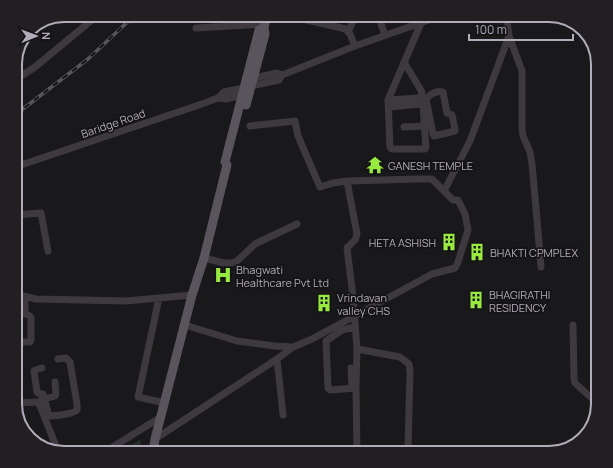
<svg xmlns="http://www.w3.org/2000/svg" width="613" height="468" viewBox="0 0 613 468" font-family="Manrope,sans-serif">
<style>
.green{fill:#242d2b}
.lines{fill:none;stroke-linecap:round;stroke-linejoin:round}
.minor{stroke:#3d393f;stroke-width:7}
.major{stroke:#5a555d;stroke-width:9}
.rail-casing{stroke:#58545b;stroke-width:3.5}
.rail{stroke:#141315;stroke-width:2;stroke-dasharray:6;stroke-linecap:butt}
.labels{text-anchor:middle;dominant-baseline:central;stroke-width:3.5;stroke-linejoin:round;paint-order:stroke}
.street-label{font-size:11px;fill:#b2abb9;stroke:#141315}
.poi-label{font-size:11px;fill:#b2abb9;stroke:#141315;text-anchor:start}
.rim{fill:none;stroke:#b2abb9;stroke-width:2}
</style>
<rect width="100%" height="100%" fill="#19181a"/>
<path class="green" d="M141 439 139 453H118Z"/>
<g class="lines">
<path class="minor" d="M285 15 346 29 350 34 355 46
M378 15 385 35
M506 15 509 36 522 71V129L523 136 530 152 532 164 537 220 541 267
M231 22 237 21 245 18 246 15
M196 28 265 24
M348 32 353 21 352 15
M404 62 422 92 421 96 419 98 388 100 421 23
M282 75 355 46 443 15
M249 79 277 73 282 75
M15 80 35 67 98 15
M421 96 426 99 433 134 434 136 455 131V129L452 115 447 113 443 92C436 90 431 94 426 99
M218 98 226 99 245 94
M388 100 390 147 392 149H425L426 148 423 105 421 104 389 107
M404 127 425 126
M15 167 202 104 218 98 224 92 279 80 282 75
M347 181 357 234 355 240 347 248 353 297 357 349 356 388 357 453
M444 191 470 141 509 36
M15 215 41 213 48 251
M204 258 224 263H230L236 262 255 244 297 224
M15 294 36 299 126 301 192 295
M159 298 138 397 165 403
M185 325 237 341 275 346 293 347
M573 325 574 379 575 383 598 404
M355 327 342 330 326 341 328 388 330 390 356 388
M357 349 400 357 409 364 410 372 408 448 405 453
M18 351 19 344 21 342H30L31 340V318L30 316 25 314V297
M277 359 283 415
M42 368 35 370 34 371 37 392 38 393 43 394 49 416C54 416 74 414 77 410 77 409 77 405 77 404L70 362 66 358 58 359
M351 368 352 386
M41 400 55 396 56 394 55 382
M15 403 37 402 40 406 58 451
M155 439 277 359 293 347 312 339 432 274 455 268 458 262 468 230 465 214 458 200H453L432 179H418L347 181 333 183 320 187 298 136 295 121 250 126
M103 453 161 417
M241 453 243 450"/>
<path class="major" d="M246 105 265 34 264 28 267 15
M153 453 155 439 192 295 204 258 227 165 225 162 259 30 264 28"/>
<g class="rail-casing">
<path id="rail" d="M15 115 88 59 135 15"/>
</g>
<use href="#rail" class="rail"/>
</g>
<defs>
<g id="temple-bare" transform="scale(1.38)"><path d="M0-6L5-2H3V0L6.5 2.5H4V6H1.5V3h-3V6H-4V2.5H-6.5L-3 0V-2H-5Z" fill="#98e940" stroke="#141315" stroke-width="2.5" paint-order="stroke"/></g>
<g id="building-bare" transform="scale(1.38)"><path d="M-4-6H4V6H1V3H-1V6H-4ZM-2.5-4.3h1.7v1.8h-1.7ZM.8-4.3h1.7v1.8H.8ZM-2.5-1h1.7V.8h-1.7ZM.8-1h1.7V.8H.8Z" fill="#98e940" stroke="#141315" stroke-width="2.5" paint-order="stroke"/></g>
<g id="hospital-bare" transform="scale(1.38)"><path d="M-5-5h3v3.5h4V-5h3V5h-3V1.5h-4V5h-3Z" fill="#98e940" stroke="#141315" stroke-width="2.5" paint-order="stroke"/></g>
</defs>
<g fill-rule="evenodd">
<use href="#temple-bare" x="375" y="165"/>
<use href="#building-bare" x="449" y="242"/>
<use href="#building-bare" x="477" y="252"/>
<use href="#hospital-bare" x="223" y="275"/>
<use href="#building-bare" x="476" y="300"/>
<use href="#building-bare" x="324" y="303"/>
</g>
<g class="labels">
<g class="street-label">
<text transform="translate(113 123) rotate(-19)">Baridge Road</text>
</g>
<g class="poi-label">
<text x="388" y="165">GANESH TEMPLE</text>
<text x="436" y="242" text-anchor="end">HETA ASHISH</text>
<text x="490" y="252">BHAKTI CPMPLEX</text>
<text x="236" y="269">Bhagwati<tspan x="236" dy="13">Healthcare Pvt Ltd</tspan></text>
<text x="489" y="294">BHAGIRATHI<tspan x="489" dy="13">RESIDENCY</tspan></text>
<text x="337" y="297">Vrindavan<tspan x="337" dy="13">valley CHS</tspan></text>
</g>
</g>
<path d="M0 0H613V468H0ZM64 22H549A42 42 0 0 1 591 64V404A42 42 0 0 1 549 446H64A42 42 0 0 1 22 404V64A42 42 0 0 1 64 22Z" fill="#211f22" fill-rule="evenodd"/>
<path class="rim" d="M64 22H549A42 42 0 0 1 591 64V404A42 42 0 0 1 549 446H64A42 42 0 0 1 22 404V64A42 42 0 0 1 64 22Z"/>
<g transform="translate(36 36) rotate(89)" stroke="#141315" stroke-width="3" paint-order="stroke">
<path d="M0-3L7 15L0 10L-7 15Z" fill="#b2abb9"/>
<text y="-6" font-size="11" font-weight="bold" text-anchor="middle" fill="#b2abb9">N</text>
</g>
<path d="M469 34v6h104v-6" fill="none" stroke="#b2abb9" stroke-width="2"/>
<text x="475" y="34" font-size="12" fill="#b2abb9" stroke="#141315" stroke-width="3" paint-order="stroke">100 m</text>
</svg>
